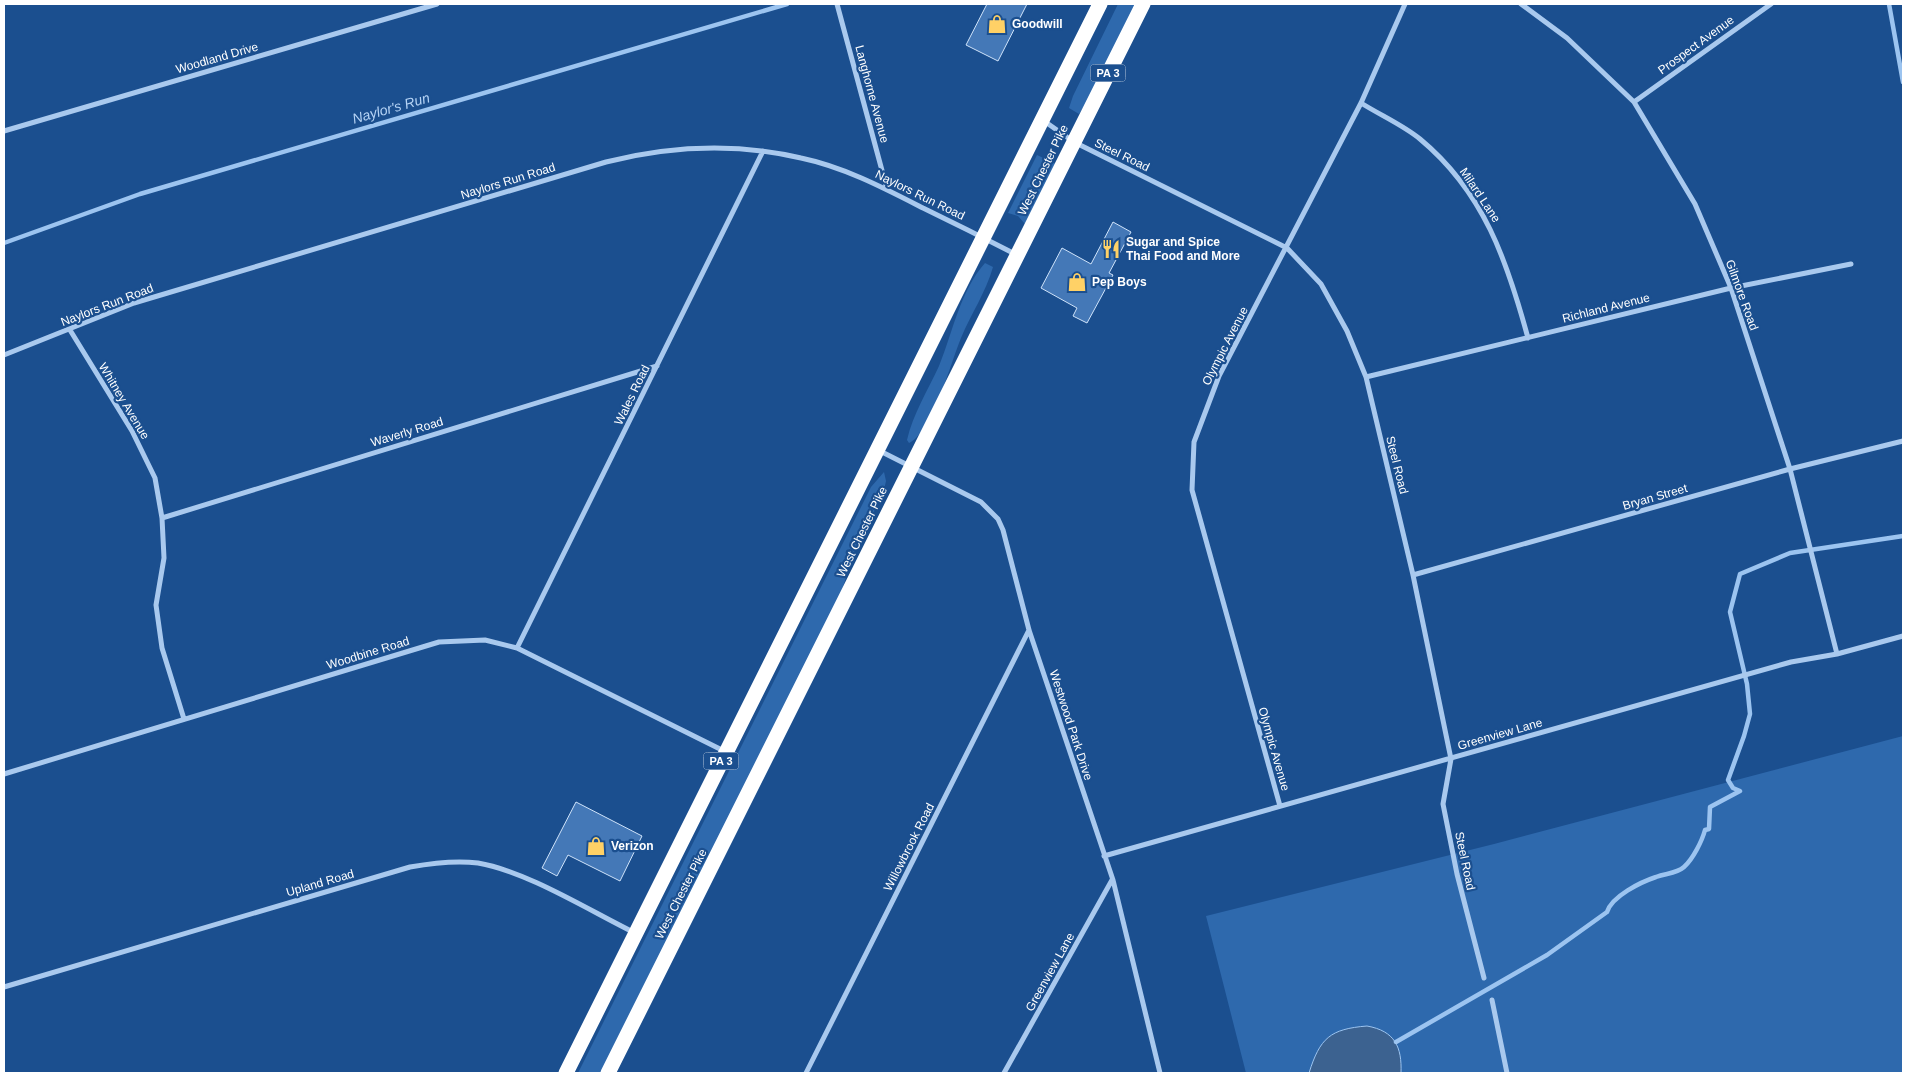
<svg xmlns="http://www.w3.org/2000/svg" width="1907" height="1077" viewBox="0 0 1907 1077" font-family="Helvetica,sans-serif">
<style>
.green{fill:#2e69ad}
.water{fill:#3c6290;stroke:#9cc4f0}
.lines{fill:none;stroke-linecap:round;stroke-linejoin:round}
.stream{stroke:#9cc4f0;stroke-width:4.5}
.building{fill:#4478b7;stroke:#cfe3fa}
.street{stroke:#a9c9ee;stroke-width:5}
.highway{stroke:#fff;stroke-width:15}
.labels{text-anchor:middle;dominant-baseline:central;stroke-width:4.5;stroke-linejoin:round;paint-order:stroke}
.shield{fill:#1b4f8f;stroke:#bbcadd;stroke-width:1}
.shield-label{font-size:11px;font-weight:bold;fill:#fff}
.poi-label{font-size:12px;font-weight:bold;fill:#fff;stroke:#1b4f8f;text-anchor:start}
.street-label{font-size:12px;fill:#fff;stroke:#1b4f8f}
.water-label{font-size:14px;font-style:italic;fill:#b5d3f5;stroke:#1b4f8f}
</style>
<rect width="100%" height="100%" fill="#1b4f8f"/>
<path class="green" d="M1118 4H1136L1086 103 1079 114 1069 108 1073 96Z
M1037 155 1056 164 1025 224 1018 216 1008 213Z
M985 263 993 267C986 292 971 314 961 338 951 362 932 433 909 443L907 440C913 414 928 390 939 366 953 332 960 291 985 263Z
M884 472 886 481 883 494 856 547 839 599 602 1073H578L871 487Z
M1903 736V1073H1246L1206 916 1494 844Z"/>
<path class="water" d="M1367 1026C1395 1031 1402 1047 1401 1073H1309C1320 1038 1330 1029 1367 1026Z"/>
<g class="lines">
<path class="stream" d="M1889 4 1903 82
M4 243 140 194 787 4
M1396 1042 1547 955 1607 912C1612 896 1641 882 1656 877 1666 873 1676 874 1684 867 1693 859 1702 841 1705 830L1709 829 1710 807 1740 791 1733 788 1728 780 1744 736 1750 714 1747 684 1730 612 1740 574 1790 553 1903 536"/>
</g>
<path class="building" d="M987 4H1027L998 61 966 45Z
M1113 222 1131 232 1109 273 1113 275 1087 323 1073 316 1077 308 1041 288 1062 248 1091 264Z
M576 802 642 836 620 881 568 855 557 876 542 868Z"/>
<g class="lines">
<path class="street" d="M837 4 887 189
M1521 4 1567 38 1634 102 1695 204 1731 288 1790 469 1837 654
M1634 102 1771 4
M1361 103C1380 115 1403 125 1420 139 1484 192 1507 261 1528 338
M1044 121 1074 142 1287 248 1321 284 1347 331 1366 377 1413 575 1451 759 1443 804 1457 874 1484 978
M4 131 437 4
M70 330 132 431 155 478 162 518 164 558 156 605 162 648 184 719
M4 355 134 303 606 162C670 146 737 143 801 158 844 167 884 188 923 208 954 223 984 238 1015 254
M1366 377 1731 288 1851 264
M880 451 981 502 998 519 1003 530 1029 630 1113 880 1160 1073
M162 518 657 366
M1413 575 1790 469 1903 441
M517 648 763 151
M4 774 439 642 485 640 517 648 726 752
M1280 806 1192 490 1194 442 1219 376 1361 103 1405 4
M1104 856 1791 662 1837 654 1903 636
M4 987 410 867C432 863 455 860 478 863 526 871 590 911 635 933
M1492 1000 1507 1073
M806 1073 1029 630
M1004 1073 1112 880"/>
<path class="highway" d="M566 1073 1100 4
M608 1073 1143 4"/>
</g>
<defs>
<g id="shop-bare" transform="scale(1.5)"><path d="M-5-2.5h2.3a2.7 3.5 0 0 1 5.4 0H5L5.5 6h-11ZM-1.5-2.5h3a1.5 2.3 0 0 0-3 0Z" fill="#ffd166" stroke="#1b4f8f" stroke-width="2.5" paint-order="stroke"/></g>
<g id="restaurant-bare" transform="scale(1.5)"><path d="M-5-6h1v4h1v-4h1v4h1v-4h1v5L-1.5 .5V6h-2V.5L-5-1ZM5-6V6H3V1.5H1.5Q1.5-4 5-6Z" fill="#ffd166" stroke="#1b4f8f" stroke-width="2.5" paint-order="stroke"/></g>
</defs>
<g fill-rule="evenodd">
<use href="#shop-bare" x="997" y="24"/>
<use href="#restaurant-bare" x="1111" y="249"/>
<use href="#shop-bare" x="1077" y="282"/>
<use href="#shop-bare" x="596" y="846"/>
</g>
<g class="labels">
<g class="shield">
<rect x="1090.5" y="64.5" width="35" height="17" rx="4"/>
<rect x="703.5" y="752.5" width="35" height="17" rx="4"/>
</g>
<g class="shield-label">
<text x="1108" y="73">PA 3</text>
<text x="721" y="761">PA 3</text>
</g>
<g class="poi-label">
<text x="1012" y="24">Goodwill</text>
<text x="1126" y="242">Sugar and Spice<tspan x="1126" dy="14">Thai Food and More</tspan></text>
<text x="1092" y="282">Pep Boys</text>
<text x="611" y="846">Verizon</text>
</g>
<g class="street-label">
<text transform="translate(1696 45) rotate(-36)">Prospect Avenue</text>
<text transform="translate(217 58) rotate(-16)">Woodland Drive</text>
<text transform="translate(872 94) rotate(75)">Langhorne Avenue</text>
<text transform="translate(1122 155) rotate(26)">Steel Road</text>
<text transform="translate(1043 170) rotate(-64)">West Chester Pike</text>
<text transform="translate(508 181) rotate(-17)">Naylors Run Road</text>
<text transform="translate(920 195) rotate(26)">Naylors Run Road</text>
<text transform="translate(1480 195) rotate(56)">Milard Lane</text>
<text transform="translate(1742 295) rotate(70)">Gilmore Road</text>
<text transform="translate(107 305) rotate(-21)">Naylors Run Road</text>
<text transform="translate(1606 308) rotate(-14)">Richland Avenue</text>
<text transform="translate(1225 346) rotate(-63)">Olympic Avenue</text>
<text transform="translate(632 395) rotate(-64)">Wales Road</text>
<text transform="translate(124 401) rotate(59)">Whitney Avenue</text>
<text transform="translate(407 432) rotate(-17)">Waverly Road</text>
<text transform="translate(1397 465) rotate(76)">Steel Road</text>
<text transform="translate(1655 497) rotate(-16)">Bryan Street</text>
<text transform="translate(862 532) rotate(-64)">West Chester Pike</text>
<text transform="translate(368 653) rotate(-17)">Woodbine Road</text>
<text transform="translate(1071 725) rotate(72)">Westwood Park Drive</text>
<text transform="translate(1500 734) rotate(-16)">Greenview Lane</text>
<text transform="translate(1274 749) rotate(74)">Olympic Avenue</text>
<text transform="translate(909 847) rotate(-63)">Willowbrook Road</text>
<text transform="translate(1465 861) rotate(78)">Steel Road</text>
<text transform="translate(320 883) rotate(-16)">Upland Road</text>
<text transform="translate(681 894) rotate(-63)">West Chester Pike</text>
<text transform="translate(1050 972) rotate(-61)">Greenview Lane</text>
</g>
<g class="water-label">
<text transform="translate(391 108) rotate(-16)">Naylor's Run</text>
</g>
</g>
<rect width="1907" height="1077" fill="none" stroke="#ffffff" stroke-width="10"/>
</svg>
